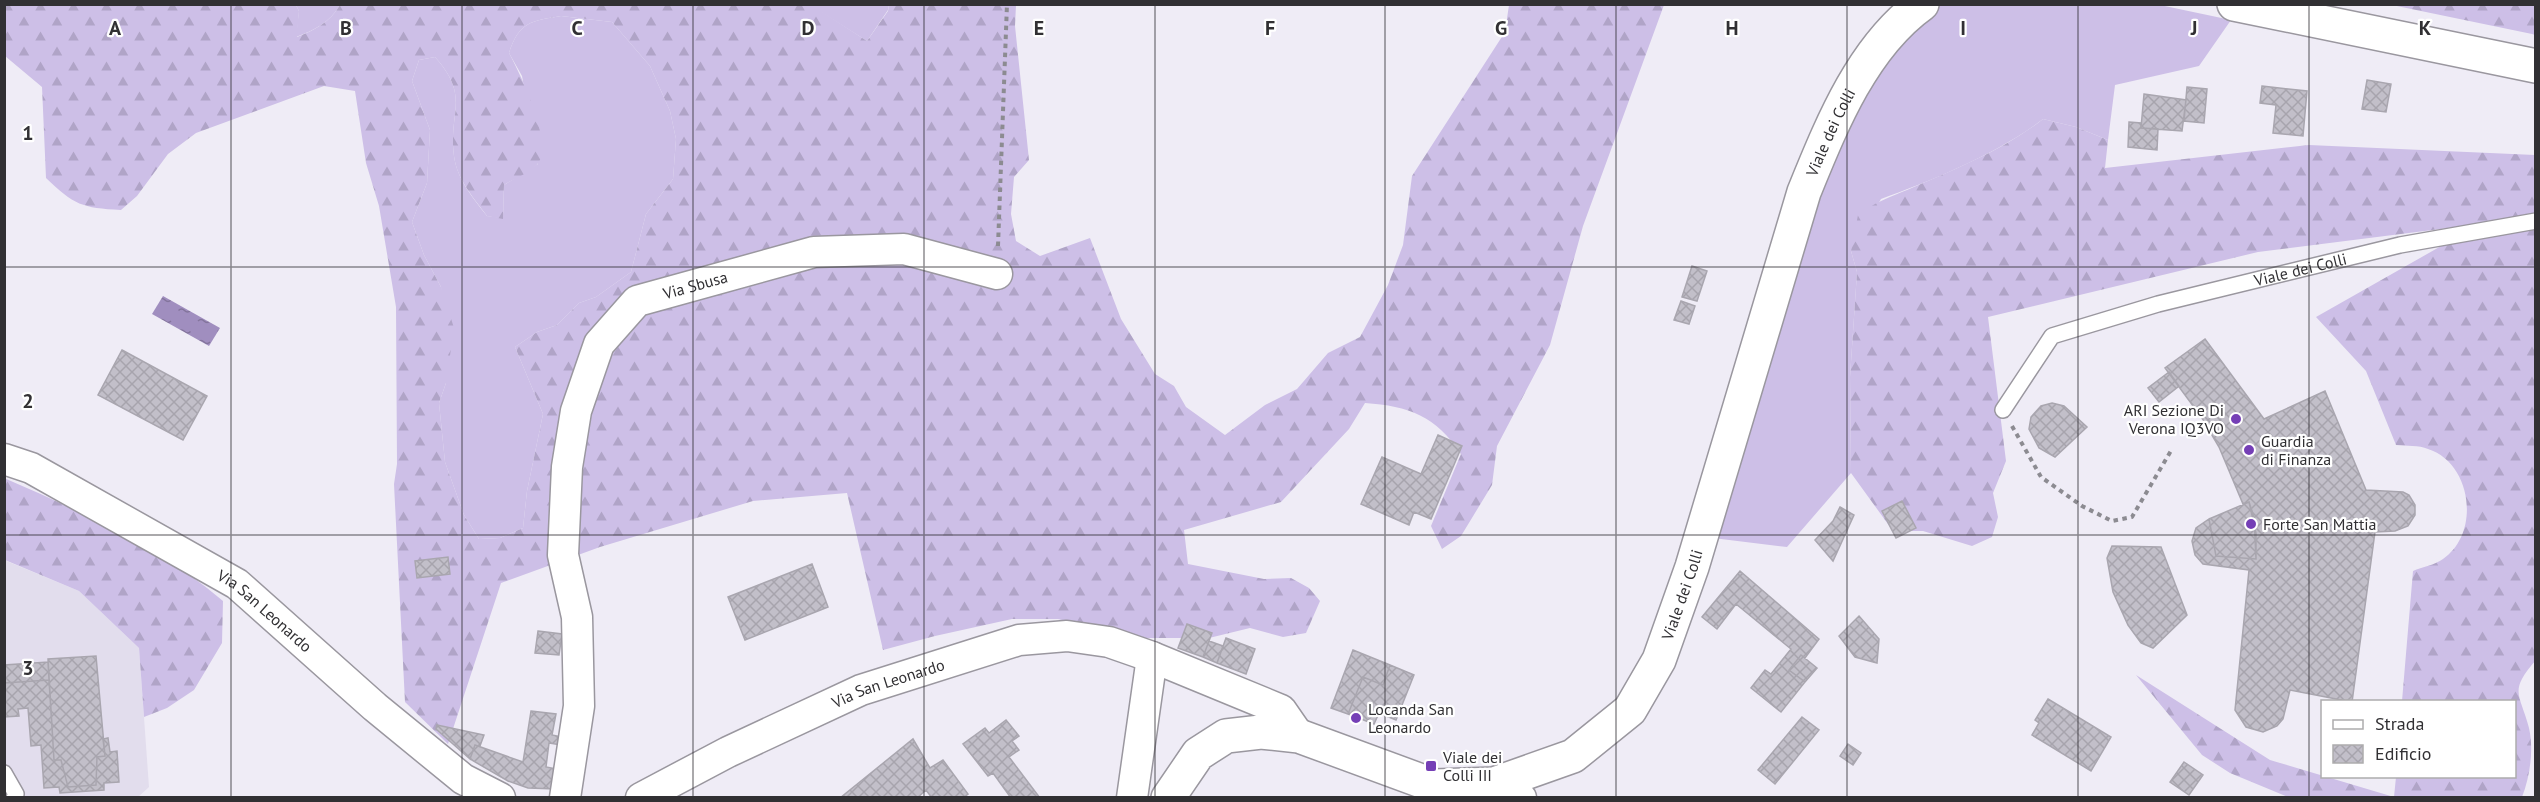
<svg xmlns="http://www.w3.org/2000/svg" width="2540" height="802" viewBox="0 0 2540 802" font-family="'PT Sans',sans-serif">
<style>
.built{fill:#e2dded}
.grass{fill:#cdbfe7}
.forest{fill:url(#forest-firs);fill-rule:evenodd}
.water{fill:url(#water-ripples)}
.building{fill:url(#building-cross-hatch);stroke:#a9a6af;stroke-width:1.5}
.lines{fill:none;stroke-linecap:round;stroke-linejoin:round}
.lane-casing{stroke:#9a979f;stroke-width:18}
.street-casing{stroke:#9a979f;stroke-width:33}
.secondary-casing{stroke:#9a979f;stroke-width:36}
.path{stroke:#8c8b91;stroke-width:4;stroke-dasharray:4.5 4.5;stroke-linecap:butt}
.lane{stroke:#fff;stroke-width:15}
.street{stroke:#fff;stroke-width:30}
.secondary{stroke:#fff;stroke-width:33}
.grid{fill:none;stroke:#313033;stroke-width:1.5;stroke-opacity:0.55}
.poi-dot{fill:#753fb6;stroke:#fff;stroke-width:2}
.labels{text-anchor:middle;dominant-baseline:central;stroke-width:4.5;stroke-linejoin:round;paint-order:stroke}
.street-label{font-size:16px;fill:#313033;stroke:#fff}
.poi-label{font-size:16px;fill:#313033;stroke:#fff;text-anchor:start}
.grid-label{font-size:20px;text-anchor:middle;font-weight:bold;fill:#313033;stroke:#fff;stroke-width:4.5;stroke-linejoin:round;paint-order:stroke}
</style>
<defs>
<pattern id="forest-firs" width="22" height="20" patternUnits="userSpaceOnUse" patternTransform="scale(1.5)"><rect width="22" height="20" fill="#cdbfe7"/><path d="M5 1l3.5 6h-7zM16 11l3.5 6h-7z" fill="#b0a4c7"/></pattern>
<pattern id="water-ripples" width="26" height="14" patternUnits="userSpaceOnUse" patternTransform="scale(1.5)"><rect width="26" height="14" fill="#a08ebf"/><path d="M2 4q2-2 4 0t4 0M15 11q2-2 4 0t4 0" fill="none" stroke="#83749c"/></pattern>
<pattern id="building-cross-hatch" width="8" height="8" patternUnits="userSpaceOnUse" patternTransform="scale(1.5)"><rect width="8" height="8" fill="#c2bfc9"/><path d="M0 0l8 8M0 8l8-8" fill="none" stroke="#a7a4ad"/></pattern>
</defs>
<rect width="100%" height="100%" fill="#efecf6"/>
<path class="built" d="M4 560 79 591 139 648 149 787 138 797H5Z"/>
<path class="grass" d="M1943 4 2160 5 2231 20 2199 66 2115 85 2108 140 2076 127 2043 119C2003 151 1929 182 1881 199L1851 251 1857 272 1850 377 1851 473 1787 547 1713 538 1827 157 1907 29Z
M296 5H340C330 22 315 30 296 37L299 11Z
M810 5H889L888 10 867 41Z
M561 16 612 22 650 66 670 111 676 139 673 179 646 214 631 272 596 297 579 303 557 325 537 332 515 347 543 414 527 491 523 528 500 538 479 539 464 515 445 462 439 403 446 383 441 287 424 255 412 222 427 183 430 130 412 81 419 60 435 57C471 97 448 112 454 156 457 179 473 198 487 216L503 218 504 185 538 164 522 76 509 53C519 22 531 21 561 16Z"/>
<path class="forest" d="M810 4 867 41 888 11 889 5H1016L1015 26 1029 160 1014 177 1011 214 1016 241 1040 256 1090 238 1121 319 1155 374 1174 386 1186 407 1225 435 1265 405 1297 389 1328 353 1360 337 1388 285 1403 245 1412 176 1505 32 1509 5H1664L1583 226 1550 345 1497 446 1492 485 1461 536 1442 549 1431 526 1461 454C1436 416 1409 406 1365 403L1349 429 1281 502 1184 530 1188 564 1264 579 1291 578 1309 588 1320 601 1306 633 1283 637 1250 628 1209 638H1133L1058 619H1012L935 636 883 650 847 493 753 501 600 547 501 583 448 744 405 702 394 484 397 464 396 307 379 206 366 163 355 91 324 86 196 133 168 154 137 196 121 210C82 208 74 205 46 178L42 87 5 56 4 5H296L299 11 297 37C315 30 330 22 340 5ZM561 16 612 22 650 66 670 111 676 139 673 179 646 214 631 272 596 297 579 303 557 325 537 332 515 347 543 414 527 491 523 528 500 538 479 539 464 515 445 462 439 403 446 383 454 328 441 287 424 255 412 222 427 183 430 130 412 81 419 60 435 57C471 97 448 112 454 156 457 180 474 198 487 216L503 219 504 185C513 179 533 172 539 162 552 141 521 75 509 53 519 22 531 21 561 16Z
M2392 5H2535V35L2532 34Z
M2043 119 2076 127 2108 140 2105 168 2309 145 2535 155 2536 606C2532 626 2535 640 2536 660 2508 692 2520 693 2529 728 2534 749 2530 777 2522 797H2288L2230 773 2202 755 2136 675 2270 760 2394 797 2396 777 2514 776V702L2402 701 2413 571C2422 567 2435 565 2443 559 2481 533 2472 463 2428 449 2419 445 2406 446 2396 445L2366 371 2316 317 2480 224 2258 252 1988 317 2006 461 1993 493 1998 517 1992 537 1972 546 1923 531H1893L1851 473 1850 377 1857 272 1851 251 1858 215C1878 201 1885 199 1907 190 1953 170 2004 150 2043 119Z
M4 478C80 511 160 547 223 601L222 643 194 690 167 708 144 717 139 648 79 591 5 560Z"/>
<path class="water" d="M163 296 220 328 209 346 152 314Z"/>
<path class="building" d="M2367 80 2391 84 2386 112 2362 109Z
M2262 86 2307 91 2303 136 2273 133 2276 105 2260 103Z
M2187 87 2207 89 2204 123 2184 121Z
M2144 94 2186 100 2182 131 2141 128Z
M2129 122 2141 123V128L2158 129 2157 150 2128 147Z
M1692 266 1707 271 1697 301 1682 297Z
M1681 301 1695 306 1689 324 1674 320Z
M2205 339 2264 419 2325 391 2366 490 2403 492 2409 495 2415 505V515L2408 526 2395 531 2375 532 2352 702 2290 690 2283 719 2277 726 2263 732 2246 727 2235 710 2249 570 2203 564 2195 555 2192 541 2196 528 2209 519 2216 556 2256 559 2254 517 2249 502 2243 504 2219 447 2202 418 2165 368Z
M122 350 207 396 183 440 98 395Z
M2169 372 2179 386 2159 402 2148 388Z
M2052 403 2064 406 2087 427 2055 457 2039 448 2029 429 2031 417 2041 406Z
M1438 435 1462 446 1431 519 1414 512 1409 525 1361 504 1382 457 1421 474Z
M1902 501 1916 528 1896 538 1882 511Z
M2249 502 2256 533V559L2216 556 2209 519Z
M1840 507 1854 515 1833 561 1815 540 1833 521Z
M2112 546 2161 547 2187 615 2153 648 2141 643 2128 625 2113 592 2107 558Z
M448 557 450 574 417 578 415 561Z
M812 564 828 607 745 640 728 597Z
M1740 571 1819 639 1805 658 1801 655 1789 670 1805 682 1781 712 1751 688 1765 670 1771 674 1791 649 1736 604 1717 629 1702 617Z
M1859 616 1879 639 1877 663 1855 657 1839 636Z
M1187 624 1212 633 1203 657 1178 648Z
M538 631 562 634 559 655 535 653Z
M1226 638 1255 649 1246 674 1217 663Z
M1209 641 1223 646 1217 663 1203 657Z
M1353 650 1390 665 1383 685 1363 677 1348 714 1331 708Z
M1801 655 1817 668 1805 682 1789 670Z
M96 656 105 756 97 757 96 785 68 787 61 760H54L48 659Z
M48 662 49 680 4 683V665Z
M1390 665 1414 675 1396 720 1379 713 1374 724 1348 714 1363 677 1383 685Z
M49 680 54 760H61L68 787 96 785 97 757 105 756 103 739 108 738 110 752 117 751 119 782 104 783V790L60 793 59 787 44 788 41 745 31 746 28 708 18 709 19 716 4 717V683Z
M2048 699 2111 737 2091 771 2032 735 2039 723 2035 720Z
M531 711 556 714 552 735 562 737 561 745 549 743 546 767 557 769 556 789 528 788 508 781 470 759 475 745 523 762Z
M1802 717 1819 730 1775 784 1758 770Z
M1006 720 1019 736 1012 741 1019 750 1009 757 1040 798H1011L993 773 988 776 963 744 985 728 989 733Z
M437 725 484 735 480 746 475 745 470 759 436 729Z
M913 739 930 768 943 760 968 794 963 798H932L926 790 917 798H840Z
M1848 744 1861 753 1853 765 1840 756Z
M2184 762 2203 775 2189 795 2170 782Z"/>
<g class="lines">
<g class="lane-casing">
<g id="lane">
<path id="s1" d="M2003 410 2052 336 2158 304 2400 245 2536 221"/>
<path d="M4 773 16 794 14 798"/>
</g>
</g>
<g class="street-casing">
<g id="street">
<path id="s2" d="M4 459 31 468 237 584 375 707 463 779 500 798"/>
<path d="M1494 784 1521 798"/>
<path id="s3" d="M565 798 579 706 577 617 563 555 567 467 576 411 599 344 637 301 814 252 904 249 997 274"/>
<path id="s4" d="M641 798 728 752 861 690 1019 640 1067 636 1109 642 1152 657 1281 710 1299 736"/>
<path d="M1132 798 1152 657"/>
</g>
</g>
<g class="secondary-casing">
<g id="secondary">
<path d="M2234 4 2536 66"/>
<path id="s5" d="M1168 798 1198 754 1226 736 1261 732 1299 736 1435 786 1494 784 1573 756 1630 710 1659 660 1692 567 1804 192C1831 126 1862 47 1922 4"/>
</g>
</g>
<path class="path" d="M998 246 1007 4
M2012 426 2041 477 2082 506 2112 521 2132 517 2172 449"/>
<use href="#lane" class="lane"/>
<use href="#street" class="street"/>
<use href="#secondary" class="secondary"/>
</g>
<path class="grid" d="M231 4V798M462 4V798M693 4V798M924 4V798M1155 4V798M1385 4V798M1616 4V798M1847 4V798M2078 4V798M2309 4V798M4 267H2536M4 535H2536"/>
<g class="poi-dot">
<circle cx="2236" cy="419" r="6"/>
<circle cx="2249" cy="450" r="6"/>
<circle cx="2251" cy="524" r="6"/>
<circle cx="1356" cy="718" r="6"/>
<rect x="1425" y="760" width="12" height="12" rx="3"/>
</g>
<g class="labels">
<g class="street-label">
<text stroke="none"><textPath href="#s5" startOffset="1134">Viale dei Colli</textPath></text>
<text stroke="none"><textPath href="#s1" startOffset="346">Viale dei Colli</textPath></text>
<text stroke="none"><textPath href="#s3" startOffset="579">Via Sbusa</textPath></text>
<text stroke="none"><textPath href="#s5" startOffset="648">Viale dei Colli</textPath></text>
<text stroke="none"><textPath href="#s2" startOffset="303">Via San Leonardo</textPath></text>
<text stroke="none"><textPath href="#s4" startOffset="273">Via San Leonardo</textPath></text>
</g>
<g class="poi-label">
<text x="2224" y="410" text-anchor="end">ARI Sezione Di<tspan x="2224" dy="18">Verona IQ3VO</tspan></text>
<text x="2261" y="441">Guardia<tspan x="2261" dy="18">di Finanza</tspan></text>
<text x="2263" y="524">Forte San Mattia</text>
<text x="1368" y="709">Locanda San<tspan x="1368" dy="18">Leonardo</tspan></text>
<text x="1443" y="757">Viale dei<tspan x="1443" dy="18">Colli III</tspan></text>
</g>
</g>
<g class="grid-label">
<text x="115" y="35">A</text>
<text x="346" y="35">B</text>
<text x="577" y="35">C</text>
<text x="808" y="35">D</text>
<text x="1039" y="35">E</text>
<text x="1270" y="35">F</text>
<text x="1501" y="35">G</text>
<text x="1732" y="35">H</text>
<text x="1963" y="35">I</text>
<text x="2194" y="35">J</text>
<text x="2425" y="35">K</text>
<text x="28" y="140">1</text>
<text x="28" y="408">2</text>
<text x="28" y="675">3</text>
</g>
<rect width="2540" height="802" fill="none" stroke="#313033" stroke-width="12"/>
<rect x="2321" y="700" width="195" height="78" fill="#ffffff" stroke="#adacad" stroke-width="1.5"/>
<rect x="2333" y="720" width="30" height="9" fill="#ffffff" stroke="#adacad" stroke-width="1.5"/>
<text x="2375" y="730" font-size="18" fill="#313033">Strada</text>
<rect x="2333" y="745" width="30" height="18" fill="url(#building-cross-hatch)" stroke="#adacad" stroke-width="1.5"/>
<text x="2375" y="760" font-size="18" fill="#313033">Edificio</text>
</svg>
